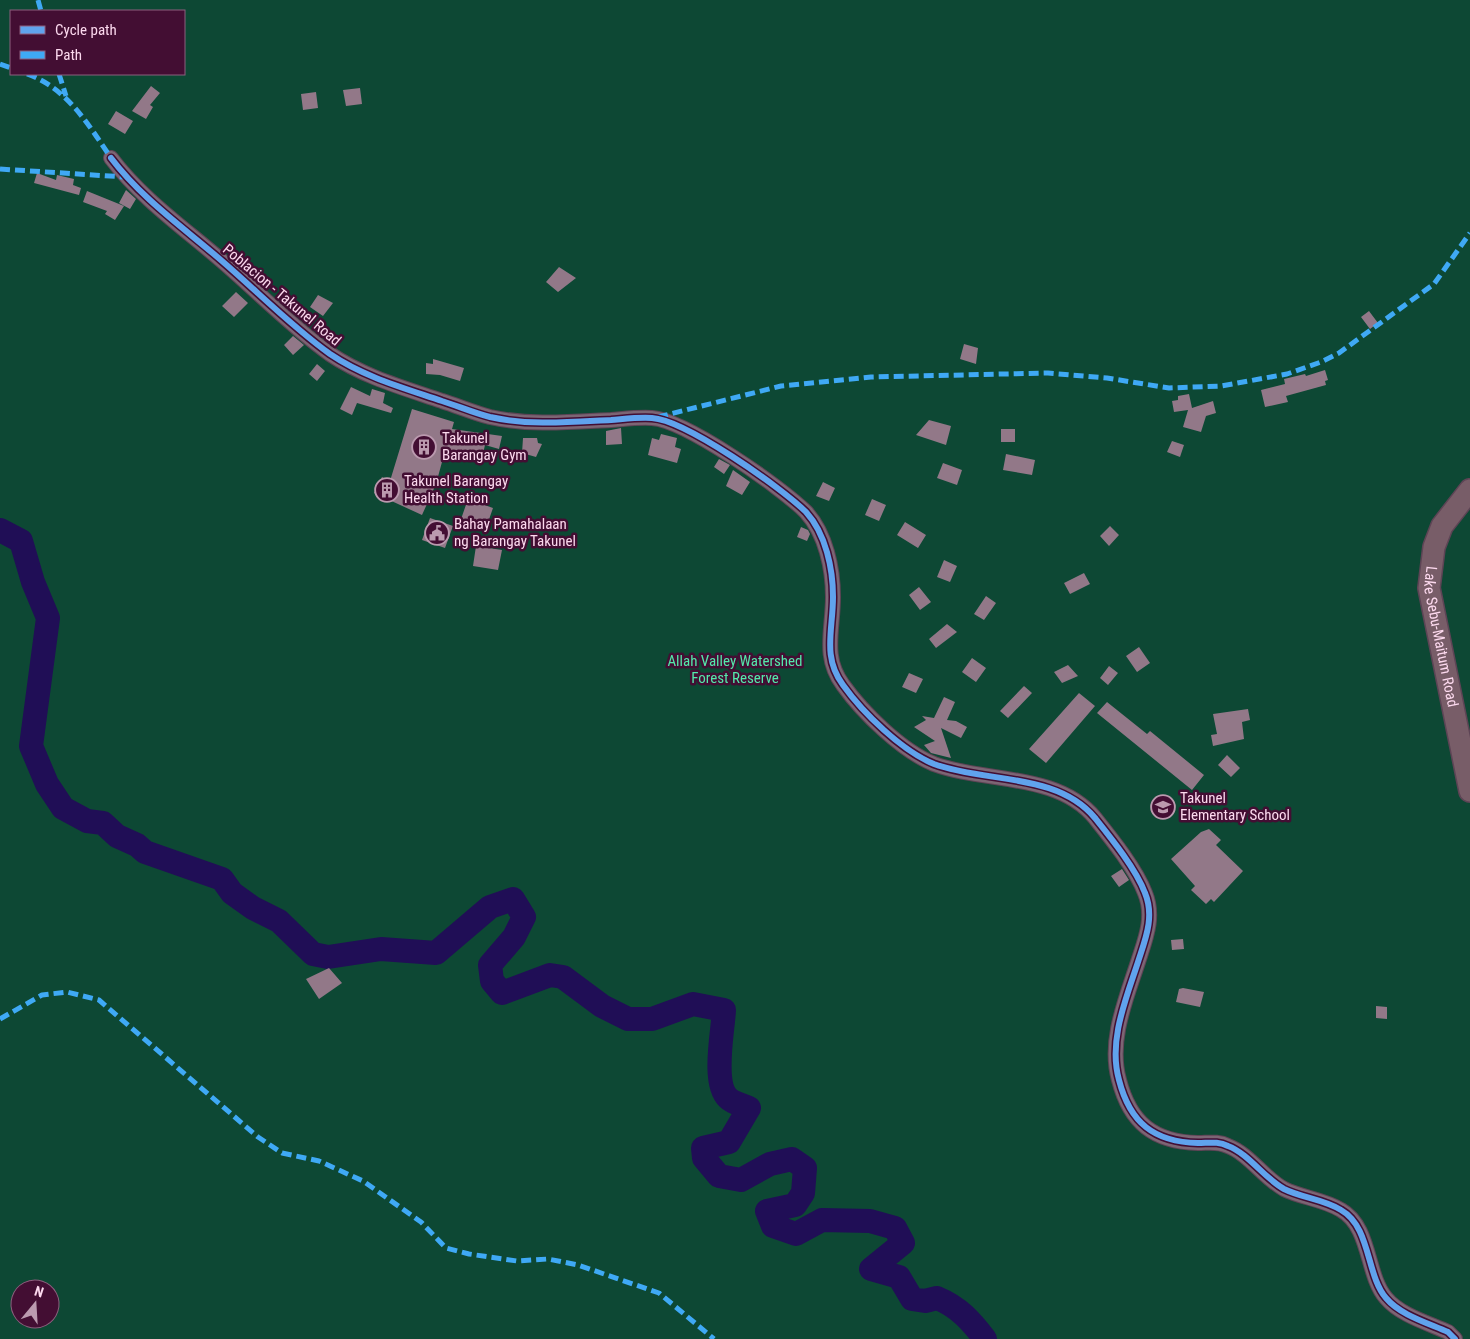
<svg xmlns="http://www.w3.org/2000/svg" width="1470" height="1339" viewBox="0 0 1470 1339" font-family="'Roboto Condensed',sans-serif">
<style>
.green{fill:#0d4834;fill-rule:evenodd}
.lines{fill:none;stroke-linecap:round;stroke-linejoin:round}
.river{stroke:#200e56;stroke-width:24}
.building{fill:#927888}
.street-casing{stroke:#5d4455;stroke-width:16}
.primary-casing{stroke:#5d4455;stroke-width:24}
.street{stroke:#7c6574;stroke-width:14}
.primary{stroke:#785d68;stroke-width:21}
.quiet{stroke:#3fa9f5;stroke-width:5;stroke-dasharray:10 5;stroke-linecap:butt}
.cycleway-casing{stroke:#430e33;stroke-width:9}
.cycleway{stroke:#60a3ed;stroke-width:6}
.labels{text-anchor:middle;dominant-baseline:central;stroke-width:5;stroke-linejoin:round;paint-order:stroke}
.street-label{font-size:15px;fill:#fcd9ee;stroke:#430e33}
.poi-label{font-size:15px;fill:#fcd9ee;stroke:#430e33;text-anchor:start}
.park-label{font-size:15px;fill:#54e9ab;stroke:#430e33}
</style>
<rect width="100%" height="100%" fill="#422639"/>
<path class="green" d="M0 0H1470V1339H0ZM11 11H184V74H11ZM20 1289H50V1319H20Z"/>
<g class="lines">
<path class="river" d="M0 530 21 541 33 582 48 618 31 746 47 784 63 808 87 821 103 823 117 836 137 845 145 852 222 879 232 893 253 908 279 921 313 954 328 957 381 949 436 953 490 907 513 899 524 917 514 937 490 965 492 981 502 993 550 975 563 977 602 1006 628 1019H652L693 1004 724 1010C723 1031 712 1083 728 1098 733 1103 742 1105 749 1108L729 1142 703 1148 704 1158 719 1176 741 1180 770 1164 792 1159 805 1168 803 1193 795 1205 767 1211 773 1226 796 1234 822 1220 870 1221 895 1228 903 1243 871 1269 899 1277 912 1299 925 1301 937 1298C959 1307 971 1321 985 1339"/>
</g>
<path class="building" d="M151 86 160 93 150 105 153 107 146 119 132 111Z
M360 88 362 104 346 106 343 90Z
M316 92 318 108 303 110 301 94Z
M116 111 133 121 125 134 108 124Z
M37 173 56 180 57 175 74 179 73 185 81 188 79 195 34 183Z
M126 190 136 199 130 209 119 203Z
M87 191 124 206 115 220 105 214 107 211 83 202Z
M559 267 576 278 558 292 546 282Z
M236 292 248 303 234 317 222 306Z
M318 295 333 303 323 316 310 307Z
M1369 311 1378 323 1370 329 1361 317Z
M293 336 304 345 293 355 284 345Z
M964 344 978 348 976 364 960 359Z
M433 359 464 368 460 381 440 375 426 374V363L433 364Z
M317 364 325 371 317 381 309 374Z
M1325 370 1328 380 1325 381 1326 385 1286 396 1288 402 1265 407 1261 390 1285 384 1284 379 1305 374 1306 376Z
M351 387 370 396 372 389 385 393 383 403 393 408 391 413 357 403 352 415 340 409Z
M1189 394 1192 408 1213 401 1216 413 1206 416 1201 432 1183 427 1188 410 1174 412 1172 401 1178 400V396Z
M412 409 454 422 452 429 502 436 499 449 485 445 482 458 445 451 436 484 422 515 374 493 382 477 390 481Z
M929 420 951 426 946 445 916 435Z
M621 428 622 444 606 445V431Z
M1001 429H1015V442H1001Z
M661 434 677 438 675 447 681 449 677 463 648 455 652 438 659 440Z
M523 438H537L538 443 542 444 536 457 522 453Z
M1172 441 1184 445 1180 457 1167 452Z
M1006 454 1035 460 1032 475 1003 470Z
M719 459 730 465 724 474 714 467Z
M943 463 962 470 957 485 937 478Z
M733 470 750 482 742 495 726 486Z
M823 482 835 488 829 501 816 496Z
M468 499 493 508 485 531 460 522Z
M872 499 886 505 879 521 865 515Z
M430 518 453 526 445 548 422 540Z
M905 522 926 535 918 548 897 535Z
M1110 526 1119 535 1109 546 1100 536Z
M801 527 808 530 810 534 807 541 797 537Z
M476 546 502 550 498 570 473 566Z
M944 560 957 566 950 582 937 577Z
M1084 573 1090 584 1070 594 1064 583Z
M919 587 931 602 920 610 909 595Z
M986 596 996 603 984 620 974 614Z
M947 624 957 632 936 648 929 639Z
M1139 647 1150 663 1137 672 1126 656Z
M972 658 986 668 976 682 962 672Z
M1068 665 1078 676 1062 683 1054 672Z
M1109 666 1118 673 1108 685 1100 678Z
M909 673 923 679 916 693 902 687Z
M1024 686 1032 693 1008 718 1000 711Z
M1079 693 1095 706 1046 763 1029 749Z
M944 697 955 702 947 720 956 721 967 727 961 738 941 728 951 758 931 753 924 745 935 741 914 727 926 720 922 716 934 718Z
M1107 702 1147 734 1150 731 1204 775 1192 790 1097 713Z
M1248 709 1250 720 1242 722 1244 739 1213 746 1211 735 1217 734 1213 714Z
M1227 755 1240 768 1231 777 1218 765Z
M1209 829 1221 840 1216 845 1243 871 1214 902 1211 899 1206 904 1191 890 1195 886 1171 859 1201 832Z
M1122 869 1129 880 1119 887 1111 876Z
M1183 939 1184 949 1172 950 1171 940Z
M329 968 342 983 319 999 306 979Z
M1183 988 1204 992 1200 1007 1176 1002 1179 989Z
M1376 1006 1387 1007V1019L1376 1018Z"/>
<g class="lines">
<g class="street-casing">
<path id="street" d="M111 158C142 199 184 228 222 261 258 292 292 327 330 354 364 377 404 388 442 401 458 406 474 413 490 417 530 426 571 422 611 420 624 419 639 417 652 418 685 420 781 487 806 512 826 534 833 569 833 597 833 630 822 657 843 685 863 713 902 751 934 764 985 783 1057 772 1095 818 1111 838 1136 869 1145 893 1155 917 1145 940 1138 962 1126 999 1108 1041 1119 1080 1130 1123 1154 1142 1198 1143 1209 1143 1218 1141 1228 1146 1249 1154 1264 1178 1284 1189 1302 1198 1323 1199 1341 1210 1371 1227 1366 1275 1386 1298 1400 1315 1428 1323 1448 1332L1455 1339"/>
</g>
<g class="primary-casing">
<g id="primary">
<path id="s1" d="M1470 490 1442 526 1434 547 1429 588 1470 791"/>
</g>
</g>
<use href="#street" class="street"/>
<use href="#primary" class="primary"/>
<path class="quiet" d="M38 0 41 11
M0 64 11 68
M27 74C67 88 88 124 111 158
M59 74 66 96
M0 169 125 177
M658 417 781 386 871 377 1048 373 1107 378 1169 388 1221 386 1287 374 1321 362 1339 353 1434 284 1470 233
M0 1019 42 995 67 992 99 1000 258 1137 282 1153 319 1161 363 1181 421 1222 446 1248 469 1254 517 1261 548 1259 578 1265 659 1293 714 1339"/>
<g class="cycleway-casing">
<path id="cycleway" d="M111 158C142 199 184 228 222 261 258 292 292 327 330 354 364 377 404 388 442 401 458 406 474 413 490 417 530 426 571 422 611 420 624 419 639 417 652 418 685 420 781 487 806 512 826 534 833 569 833 597 833 630 822 657 843 685 863 713 902 751 934 764 985 783 1057 772 1095 818 1111 838 1136 869 1145 893 1155 917 1145 940 1138 962 1126 999 1108 1041 1119 1080 1130 1123 1154 1142 1198 1143 1209 1143 1218 1141 1228 1146 1249 1154 1264 1178 1284 1189 1302 1198 1323 1199 1341 1210 1371 1227 1366 1275 1386 1298 1400 1315 1428 1323 1448 1332L1455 1339"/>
</g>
<use href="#cycleway" class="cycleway"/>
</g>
<defs>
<g id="building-ring" transform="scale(1.25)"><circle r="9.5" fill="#430e33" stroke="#bb9aaf" stroke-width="1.5"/><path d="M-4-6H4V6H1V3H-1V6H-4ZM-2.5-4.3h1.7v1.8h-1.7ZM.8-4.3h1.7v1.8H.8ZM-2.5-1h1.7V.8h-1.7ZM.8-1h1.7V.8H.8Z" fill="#bb9aaf"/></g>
<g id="civic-ring" transform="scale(1.25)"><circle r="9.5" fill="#430e33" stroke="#bb9aaf" stroke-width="1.5"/><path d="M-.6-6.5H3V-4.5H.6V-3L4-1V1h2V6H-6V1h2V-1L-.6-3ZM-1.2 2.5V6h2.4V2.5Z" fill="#bb9aaf"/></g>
<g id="school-ring" transform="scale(1.25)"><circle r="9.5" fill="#430e33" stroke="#bb9aaf" stroke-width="1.5"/><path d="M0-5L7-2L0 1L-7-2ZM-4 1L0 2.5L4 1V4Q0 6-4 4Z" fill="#bb9aaf"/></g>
</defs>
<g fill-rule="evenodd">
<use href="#building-ring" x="424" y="447"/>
<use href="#building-ring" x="387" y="490"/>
<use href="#civic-ring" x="437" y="533"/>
<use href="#school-ring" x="1163" y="807"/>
</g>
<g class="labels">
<g class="street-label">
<text transform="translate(282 295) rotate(40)">Poblacion - Takunel Road</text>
<text stroke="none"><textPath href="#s1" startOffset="159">Lake Sebu-Maitum Road</textPath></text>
</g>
<g class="poi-label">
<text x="442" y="438">Takunel<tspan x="442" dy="17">Barangay Gym</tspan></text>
<text x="404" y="481">Takunel Barangay<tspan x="404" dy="17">Health Station</tspan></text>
<text x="454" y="524">Bahay Pamahalaan<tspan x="454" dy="17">ng Barangay Takunel</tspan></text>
<text x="1180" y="798">Takunel<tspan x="1180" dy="17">Elementary School</tspan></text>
</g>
<g class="park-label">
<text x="735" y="661">Allah Valley Watershed<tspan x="735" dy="17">Forest Reserve</tspan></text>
</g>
</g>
<rect x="10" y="10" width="175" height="65" fill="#430e33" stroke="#8d5f7e"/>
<rect x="20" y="26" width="25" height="8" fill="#60a3ed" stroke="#8d5f7e"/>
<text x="55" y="35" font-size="15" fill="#fcd9ee">Cycle path</text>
<rect x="20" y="51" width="25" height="8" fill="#3fa9f5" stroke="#8d5f7e"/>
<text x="55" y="60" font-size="15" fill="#fcd9ee">Path</text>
<g transform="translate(35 1304) rotate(18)"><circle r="24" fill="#430e33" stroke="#8d5f7e"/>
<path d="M0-4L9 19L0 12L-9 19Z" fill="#bb9aaf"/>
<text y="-8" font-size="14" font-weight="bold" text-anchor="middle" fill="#fcd9ee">N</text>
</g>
</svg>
